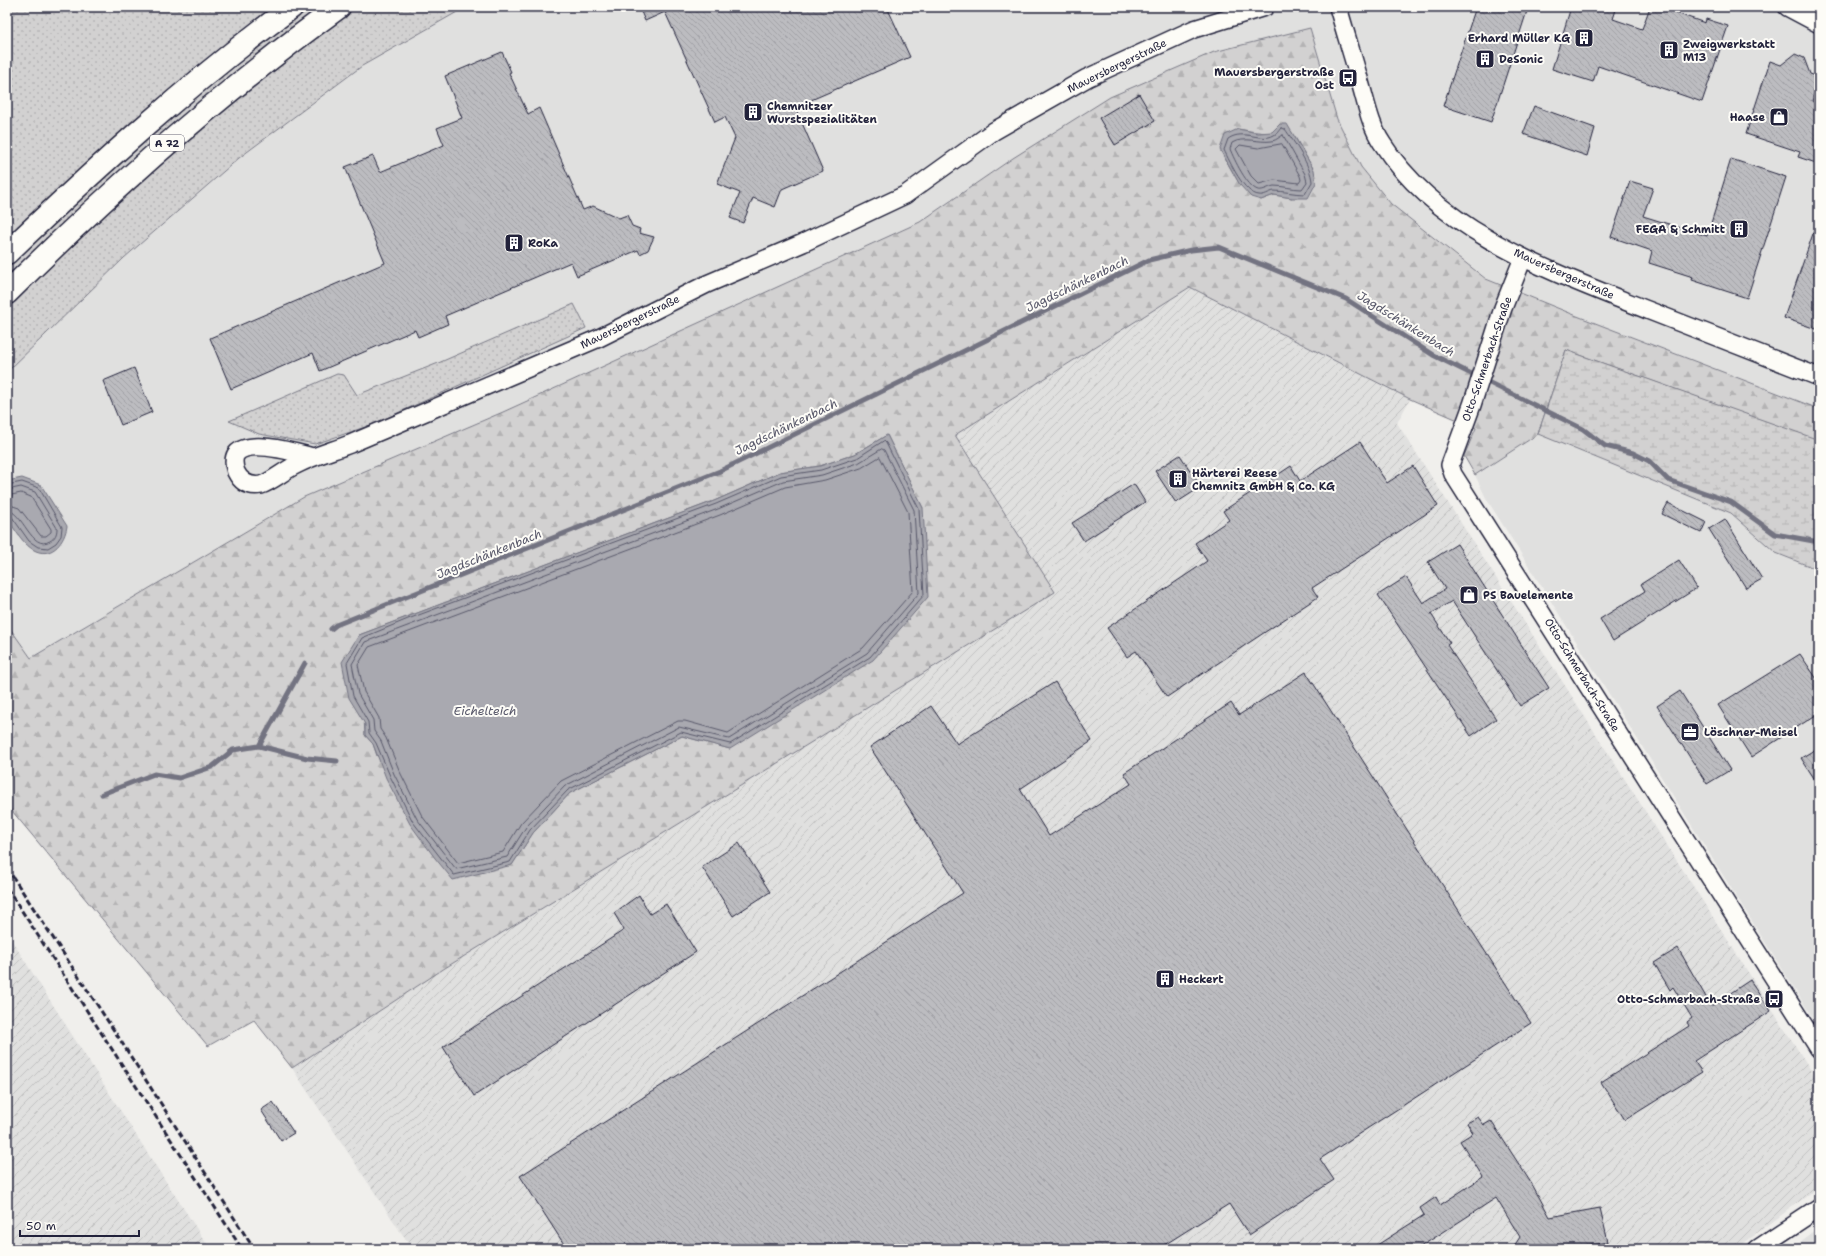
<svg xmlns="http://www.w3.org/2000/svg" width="1826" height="1256" viewBox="0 0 1826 1256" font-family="'Shantell Sans',sans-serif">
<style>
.built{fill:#e0e0df}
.industrial{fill:url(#industrial-furrows)}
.green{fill:url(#green-dots);stroke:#7a7a86}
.forest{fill:url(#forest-firs);stroke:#7a7a86;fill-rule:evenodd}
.wetland{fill:url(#wetland-marsh);stroke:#7a7a86}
.water{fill:#a9a9b0;stroke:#737381}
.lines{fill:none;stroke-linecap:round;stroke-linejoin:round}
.shore{stroke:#58586a;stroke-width:1}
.stream{stroke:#737381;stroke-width:5}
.building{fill:url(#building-back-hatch);stroke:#22223b}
.street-casing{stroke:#22223b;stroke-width:20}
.highway-casing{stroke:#22223b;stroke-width:25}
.street{stroke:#fdfcf7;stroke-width:17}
.highway{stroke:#fdfcf7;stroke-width:22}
.rail{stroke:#22223b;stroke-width:3;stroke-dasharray:6 3;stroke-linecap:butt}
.labels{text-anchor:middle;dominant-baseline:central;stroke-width:4;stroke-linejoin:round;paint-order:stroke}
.shield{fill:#fdfcf7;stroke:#646373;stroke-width:1}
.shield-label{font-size:10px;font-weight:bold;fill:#22223b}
.poi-label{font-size:11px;font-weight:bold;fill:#22223b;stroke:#fdfcf7;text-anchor:start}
.street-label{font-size:11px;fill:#22223b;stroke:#fdfcf7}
.water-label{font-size:12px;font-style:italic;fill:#58586a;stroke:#fdfcf7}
</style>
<defs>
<pattern id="industrial-furrows" width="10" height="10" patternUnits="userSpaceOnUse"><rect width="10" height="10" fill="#e0e0df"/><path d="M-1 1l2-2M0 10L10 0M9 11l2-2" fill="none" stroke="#c0c0c0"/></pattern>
<pattern id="green-dots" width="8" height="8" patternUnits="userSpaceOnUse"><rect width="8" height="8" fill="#d2d1d1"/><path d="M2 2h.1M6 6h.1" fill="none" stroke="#b4b3b4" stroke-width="1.8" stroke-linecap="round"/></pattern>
<pattern id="forest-firs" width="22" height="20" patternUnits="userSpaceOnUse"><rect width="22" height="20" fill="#d2d1d1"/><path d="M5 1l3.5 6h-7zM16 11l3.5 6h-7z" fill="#b4b3b4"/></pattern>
<pattern id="wetland-marsh" width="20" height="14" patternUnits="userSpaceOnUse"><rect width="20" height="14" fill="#d2d1d1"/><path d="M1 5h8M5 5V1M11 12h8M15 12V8" fill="none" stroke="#b4b3b4"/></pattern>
<pattern id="building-back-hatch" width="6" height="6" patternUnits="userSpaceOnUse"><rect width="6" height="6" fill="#bcbcc0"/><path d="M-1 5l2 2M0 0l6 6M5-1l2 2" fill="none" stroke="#a1a1a6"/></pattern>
</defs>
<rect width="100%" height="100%" fill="#f0efec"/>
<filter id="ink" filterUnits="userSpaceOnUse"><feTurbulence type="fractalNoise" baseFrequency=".025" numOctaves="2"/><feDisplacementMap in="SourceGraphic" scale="8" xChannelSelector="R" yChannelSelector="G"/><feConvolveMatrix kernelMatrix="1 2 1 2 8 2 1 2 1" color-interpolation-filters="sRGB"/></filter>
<g filter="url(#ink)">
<path class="built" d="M466 7H1819V409L1577 316 1487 279 1391 204 1361 167 1337 119 1310 28 1013 158 920 222 503 412 304 497 31 658 7 624V372L124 258 239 158 362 66Z
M1538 434 1731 513 1776 553 1819 570V1028L1486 498 1475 475Z
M1819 1228V1249H1791Z"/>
<path class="industrial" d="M1190 287 1410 399 1397 423 1819 1083V1187L1736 1249H412L292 1068 445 968 1054 592 955 435Z
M7 933 159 1171 210 1249H7Z"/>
<path class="green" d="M7 7H466L362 66 239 158 124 258 7 372Z
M574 304 586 328 371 425 315 444 259 434 229 421 337 374 344 375 357 395 436 364Z"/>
<path class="forest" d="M1310 28 1337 119 1361 167 1391 204 1486 279 1577 316 1819 409V441L1566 350 1538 434 1475 475 1464 456 1476 428 1410 399 1190 287 955 435 1055 592 445 968 292 1068 254 1020 208 1046 7 805V624L31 658 304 497 503 412 920 222 1013 158 1110 97 1214 52ZM1238 129C1257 133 1276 133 1295 137L1314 170 1292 198 1274 195 1261 200 1240 185 1220 150ZM887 435 923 508 730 749 682 736 570 793 533 833 512 865 377 756 373 744 365 735 359 635 714 501 780 472 820 466 855 454Z"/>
<path class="wetland" d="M1566 350 1819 440V570L1776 553 1731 513 1538 434Z"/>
<path class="water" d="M1280 124H1287L1314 170 1316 183 1308 198H1292L1274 195 1261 200 1251 197 1240 185 1220 149 1225 135 1238 129 1258 133 1272 132Z
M887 435 923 508 928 597 873 660 730 749 682 736 570 793 533 833 512 865 453 880 435 858 410 824 386 778 373 744 365 735V724L349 698 342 662 359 635 714 501 780 472 820 466 855 454Z
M22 478 41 485 67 526C65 541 53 558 36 551 25 547 13 528 8 518 5 510 7 491 7 481Z"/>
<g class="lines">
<path class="shore" d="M1281 128 1285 129C1294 142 1311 166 1312 182L1305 194C1294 194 1284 191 1274 191 1269 192 1264 196 1259 195 1244 194 1230 162 1224 150L1228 139C1244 128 1261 143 1274 135 1277 134 1279 130 1281 128Z
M1283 135 1305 174 1307 182 1302 189C1292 189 1283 186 1274 186 1268 187 1264 191 1258 190 1247 187 1234 159 1230 149L1232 143C1243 136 1259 143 1272 141 1277 140 1279 137 1283 135Z
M1282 144 1300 176 1301 180 1299 183 1274 180 1259 184 1251 176 1236 149 1240 145 1258 148Z
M884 441 886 443 919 509 924 595 870 657 730 744 681 732 568 790 530 830 510 862 454 875 413 822 390 776 376 743 369 733 368 722 353 696 347 663 362 638 408 619 716 504 781 476 821 470 857 458Z
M882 449 884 450 914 510 919 593 867 653 729 739 679 727 565 786 526 827 507 857 456 869 417 819 394 774 381 741 374 731 373 720 358 694 352 664 365 642 718 509 783 481 822 475 858 463Z
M880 457 908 512 913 591 863 648 728 733 685 721H678L561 781 521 823 503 852 458 863 422 816 400 772 386 738 380 729 379 718 364 692 358 665 369 647 720 515 785 487 825 480 861 468Z
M7 485 22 482 39 488 62 527 61 536 56 543 48 548 38 547 29 541 12 517 7 515
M7 490 21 487 35 492 57 528C57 534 55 538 50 541 31 552 23 511 7 510
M7 496 21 493 31 497 51 529V532L46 536H41L19 508 7 504"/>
<path class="stream" d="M331 629 336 625 720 471 1149 260 1191 250 1219 247 1346 299 1433 355 1583 429 1605 446 1633 453 1649 461 1668 480 1731 502 1775 534 1819 542
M259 746 305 663
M102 794 154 774 179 778 212 767 233 750 259 746 307 758 337 761"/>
</g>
<path class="building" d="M639 7H887L910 57 795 107 823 171 782 189 775 207 753 198 743 223 730 218 740 193 717 184 735 138 725 117 715 122 665 12 645 21Z
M1476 7H1515L1527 11 1491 122 1443 106Z
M1571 7H1617L1613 19 1642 29 1650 7H1668L1677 10 1676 13 1705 23 1706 19 1728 26 1702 102 1598 66 1593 82 1552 69Z
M502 52 511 72 509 73 528 114 539 108 583 210 593 206 619 218 627 215 632 226 640 229 639 233 654 237 648 250 640 254 638 250 577 276 571 262 445 316 448 324 418 337 415 330 320 371 313 353 231 389 210 338 385 263 345 167 373 156 380 172 444 145 437 128 462 118 445 76Z
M1795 54 1804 58 1810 74 1819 77 1812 101 1819 103V164L1798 157 1800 152 1746 134 1770 61 1781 65Z
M1139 94 1155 121 1115 145 1099 118Z
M1534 106 1595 128 1587 156 1523 134Z
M1731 159 1786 177 1747 298 1692 280 1693 277 1649 263 1652 251 1611 237 1630 181 1653 188 1643 216 1707 236Z
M1817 222 1819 223V330L1784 318Z
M134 368 152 412 121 425 103 381Z
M1360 442 1387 483 1413 466 1438 506 1312 588 1318 597 1167 697 1136 651 1127 657 1107 628 1207 561 1195 543 1229 520 1223 511 1291 466 1300 481Z
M1180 455 1201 487 1176 503 1155 471Z
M1134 484 1145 502 1084 541 1072 523Z
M1668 503 1706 522 1701 533 1662 514Z
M1725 519 1762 579 1746 588 1709 529Z
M1457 544 1549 688 1520 706 1452 601 1431 614 1450 643 1447 645 1496 719 1471 736 1378 595 1406 577 1423 603 1445 589 1428 562Z
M1679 560 1697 588 1613 641 1600 619 1645 591 1641 584Z
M1800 654 1819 682V713L1751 757 1718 705Z
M1306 672 1531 1023 1320 1159 1334 1180 1249 1235 1229 1204 1158 1249H567L520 1176 963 893 870 747 931 706 957 744 1055 682 1092 741 1020 789 1049 836 1131 784 1124 773 1231 703 1239 715Z
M1680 691 1730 770 1707 784 1657 706Z
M1819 747V786L1801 758Z
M739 843 770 892 733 916 702 867Z
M639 895 650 914 666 904 696 952 474 1096 443 1047 624 930 614 913Z
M1678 948 1711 1006 1750 980 1771 1011 1694 1061 1702 1072 1625 1120 1601 1082 1689 1026 1687 1022 1692 1018 1673 987 1670 990 1654 963Z
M273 1102 294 1133 281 1141 261 1110Z
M1478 1117 1484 1125 1491 1121 1533 1186 1550 1217 1600 1208 1608 1242 1568 1249H1512L1520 1237 1496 1198 1417 1249H1371L1424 1215 1420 1208 1436 1197 1440 1205 1483 1177 1460 1141 1473 1133 1467 1123Z"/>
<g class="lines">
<g class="street-casing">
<path id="street" d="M1338 7C1345 32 1353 57 1360 82 1366 102 1370 125 1382 143 1439 233 1555 273 1650 311 1706 333 1763 355 1819 377
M1787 7 1819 24
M1523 258 1503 308 1472 405 1450 465 1453 474 1819 1049
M313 457C297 453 249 438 236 454 233 459 234 466 236 472 241 482 249 487 261 485 271 482 285 470 296 465 313 456 332 451 350 444L599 338 707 284 803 243 905 195 994 131 1087 78 1194 29 1265 7
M1757 1249 1819 1208"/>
</g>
<g class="highway-casing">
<path id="highway" d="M7 253C98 166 191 82 292 7
M7 293C111 190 220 93 339 7"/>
</g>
<use href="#street" class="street"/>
<use href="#highway" class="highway"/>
<path class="rail" d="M7 868 117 1035 254 1249
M7 888 242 1249"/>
</g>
</g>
<defs>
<g id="building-square" transform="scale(1)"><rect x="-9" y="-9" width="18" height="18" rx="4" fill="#22223b" stroke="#fdfcf7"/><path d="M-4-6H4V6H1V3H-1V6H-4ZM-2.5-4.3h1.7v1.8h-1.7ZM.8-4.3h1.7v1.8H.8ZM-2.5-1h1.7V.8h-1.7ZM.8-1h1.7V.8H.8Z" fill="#fff"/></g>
<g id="bus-square" transform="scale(1)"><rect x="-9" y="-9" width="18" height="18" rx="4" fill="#22223b" stroke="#fdfcf7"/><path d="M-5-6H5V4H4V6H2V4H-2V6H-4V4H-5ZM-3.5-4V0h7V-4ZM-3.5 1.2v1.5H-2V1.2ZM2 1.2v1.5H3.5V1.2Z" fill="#fff"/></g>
<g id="shop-square" transform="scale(1)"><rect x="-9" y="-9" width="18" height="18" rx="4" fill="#22223b" stroke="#fdfcf7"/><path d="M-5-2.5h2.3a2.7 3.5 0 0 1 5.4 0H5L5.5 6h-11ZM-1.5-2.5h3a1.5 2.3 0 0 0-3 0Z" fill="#fff"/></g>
<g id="office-square" transform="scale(1)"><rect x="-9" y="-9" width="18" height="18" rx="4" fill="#22223b" stroke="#fdfcf7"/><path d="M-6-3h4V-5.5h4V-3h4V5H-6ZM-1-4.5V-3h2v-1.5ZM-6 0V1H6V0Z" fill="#fff"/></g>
</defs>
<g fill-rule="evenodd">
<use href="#building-square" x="1584" y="38"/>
<use href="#building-square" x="1669" y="50"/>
<use href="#building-square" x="1485" y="59"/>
<use href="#bus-square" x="1348" y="78"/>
<use href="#building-square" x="753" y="112"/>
<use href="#shop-square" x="1779" y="117"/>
<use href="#building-square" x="1739" y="229"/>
<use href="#building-square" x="514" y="243"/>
<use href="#building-square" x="1178" y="479"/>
<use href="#shop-square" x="1469" y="595"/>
<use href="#office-square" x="1690" y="732"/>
<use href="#building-square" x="1165" y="979"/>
<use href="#bus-square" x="1774" y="999"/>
</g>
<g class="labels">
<rect class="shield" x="150" y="135" width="34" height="16" rx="3"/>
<g class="shield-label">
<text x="167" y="143">A 72</text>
</g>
<g class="poi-label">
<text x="1570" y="38" text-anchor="end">Erhard Müller KG</text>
<text x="1683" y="44">Zweigwerkstatt<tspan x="1683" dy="13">M13</tspan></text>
<text x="1499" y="59">DeSonic</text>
<text x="1334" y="72" text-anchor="end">Mauersbergerstraße<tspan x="1334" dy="13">Ost</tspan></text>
<text x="767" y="106">Chemnitzer<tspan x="767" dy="13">Wurstspezialitäten</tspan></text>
<text x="1765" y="117" text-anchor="end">Haase</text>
<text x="1725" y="229" text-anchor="end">FEGA &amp; Schmitt</text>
<text x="528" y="243">RoKa</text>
<text x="1192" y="473">Härterei Reese<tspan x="1192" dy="13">Chemnitz GmbH &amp; Co. KG</tspan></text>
<text x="1483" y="595">PS Bauelemente</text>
<text x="1704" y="732">Löschner-Meisel</text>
<text x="1179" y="979">Heckert</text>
<text x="1760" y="999" text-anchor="end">Otto-Schmerbach-Straße</text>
</g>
<g class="street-label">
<text transform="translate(1117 66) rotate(-26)">Mauersbergerstraße</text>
<text transform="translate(1564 274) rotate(24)">Mauersbergerstraße</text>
<text transform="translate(630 322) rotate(-26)">Mauersbergerstraße</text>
<text transform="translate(1487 359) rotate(-71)">Otto-Schmerbach-Straße</text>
<text transform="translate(1582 675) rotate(58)">Otto-Schmerbach-Straße</text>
</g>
<g class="water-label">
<text transform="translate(1077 284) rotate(-26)">Jagdschänkenbach</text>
<text transform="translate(1406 324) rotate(32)">Jagdschänkenbach</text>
<text transform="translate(786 427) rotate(-26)">Jagdschänkenbach</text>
<text transform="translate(489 554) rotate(-22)">Jagdschänkenbach</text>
<text x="485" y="711">Eichelteich</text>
</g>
</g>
<rect width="1826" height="1256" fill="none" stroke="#fdfcf7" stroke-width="24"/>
<rect x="12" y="12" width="1802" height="1232" fill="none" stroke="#22223b" stroke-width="1.5" filter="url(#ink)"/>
<path d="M20 1230v6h119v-6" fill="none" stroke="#22223b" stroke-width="2"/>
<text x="26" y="1230" font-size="12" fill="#22223b" stroke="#fdfcf7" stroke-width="3" paint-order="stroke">50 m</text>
</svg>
